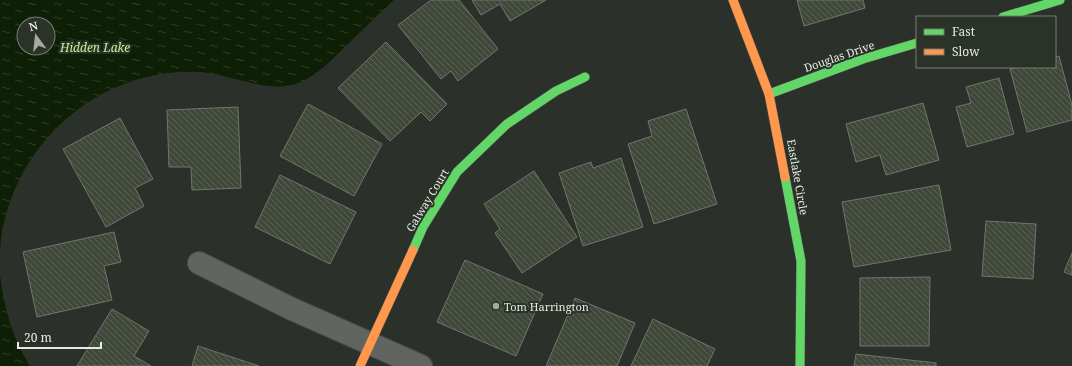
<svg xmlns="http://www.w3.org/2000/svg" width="1072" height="366" viewBox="0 0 1072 366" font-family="'Noto Serif',serif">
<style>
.water{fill:url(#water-ripples);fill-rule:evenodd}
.building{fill:url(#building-back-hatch);stroke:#71756f}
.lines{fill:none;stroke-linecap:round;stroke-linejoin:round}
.street-casing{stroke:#4b4e4a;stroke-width:24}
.fast-casing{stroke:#4b4e4a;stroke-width:10}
.slow-casing{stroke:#4b4e4a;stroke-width:10}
.street{stroke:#616460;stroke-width:22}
.fast{stroke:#63d668;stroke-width:9}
.slow{stroke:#ff974d;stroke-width:9}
.poi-dot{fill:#a5a9a3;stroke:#2b3228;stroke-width:1.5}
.labels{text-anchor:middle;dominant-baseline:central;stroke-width:4;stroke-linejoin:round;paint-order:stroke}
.street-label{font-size:11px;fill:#e6eae4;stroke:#2b3228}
.poi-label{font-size:11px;fill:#e6eae4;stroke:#2b3228;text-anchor:start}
.water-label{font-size:12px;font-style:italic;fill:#bbf49b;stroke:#2b3228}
</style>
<defs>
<pattern id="water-ripples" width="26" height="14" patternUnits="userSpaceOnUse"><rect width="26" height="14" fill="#0d1f04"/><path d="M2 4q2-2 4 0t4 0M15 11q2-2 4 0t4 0" fill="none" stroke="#304028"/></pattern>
<pattern id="building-back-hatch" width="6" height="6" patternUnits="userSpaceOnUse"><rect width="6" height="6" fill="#3f4839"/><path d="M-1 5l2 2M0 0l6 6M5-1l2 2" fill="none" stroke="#5b6356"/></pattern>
</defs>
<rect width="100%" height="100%" fill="#2c302a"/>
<path class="water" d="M0 0H394C378 15 363 29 348 44 332 59 316 78 295 84 268 93 229 74 200 72 97 66 7 149 0 251ZM24 24H48V48H24Z
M0 275C4 307 12 338 30 366H0Z"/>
<path class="building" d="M431 0H459L498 49 458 81 451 71 441 79 398 25Z
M472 0H546L510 21 500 4 481 15Z
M797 0H863L865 8 804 26Z
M386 42 447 104 430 121 421 112 390 141 338 88Z
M1059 56 1072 105V120L1027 132 1010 69 1019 67H1055V57Z
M999 78 1014 134 967 147 956 107 971 103 966 87Z
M923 103 939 160 886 175 880 155 856 162 846 124Z
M308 104 382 144 354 196 280 156Z
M238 107 241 188 192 190 191 167H169L167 110Z
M686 109 717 204 654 224 628 144 652 136 648 121Z
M120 118 153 179 135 188 144 206 106 227 63 149Z
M621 158 643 227 583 246 559 173 591 162 593 168Z
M534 171 577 237 522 273 495 233 500 229 484 204Z
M280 175 356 212 330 264 255 227Z
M939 185 951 250 854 267 842 202Z
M986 221 1036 224 1033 279 982 276Z
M114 232 121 262 104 266 112 300 37 317 23 252Z
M1072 253V275L1064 272Z
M465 260 543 294 516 356 437 322Z
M930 277 929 346H860V278Z
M575 298 635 323 617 366H546Z
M112 309 149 331 134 356 151 366H77Z
M653 319 715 349 707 366H631Z
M198 346 259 366H192Z
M856 354 936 363V366H854Z"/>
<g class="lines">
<g class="street-casing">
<path id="street" d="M199 263 292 309 421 366"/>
</g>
<g class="fast-casing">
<path id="fast" d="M1003 17 1060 0
M769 94 863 59 917 43
M785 177 801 261 800 366
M413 250 423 227 457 172 507 124 556 91 585 77"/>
</g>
<g class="slow-casing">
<path id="slow" d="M733 0 769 94 785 177
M360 366 413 250"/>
</g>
<use href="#street" class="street"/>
<use href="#fast" class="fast"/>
<use href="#slow" class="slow"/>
</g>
<circle class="poi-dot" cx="496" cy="306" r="4"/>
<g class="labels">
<g class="street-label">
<text transform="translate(839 56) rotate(-19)">Douglas Drive</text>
<text transform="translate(798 177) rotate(80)">Eastlake Circle</text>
<text transform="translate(427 200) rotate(-59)">Galway Court</text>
</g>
<g class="poi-label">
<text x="504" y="306">Tom Harrington</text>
</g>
<g class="water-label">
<text x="95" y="47">Hidden Lake</text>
</g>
</g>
<rect x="916" y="16" width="140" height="52" fill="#2b3228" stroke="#767c73"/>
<rect x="924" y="29" width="20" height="6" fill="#63d668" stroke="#767c73"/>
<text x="952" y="36" font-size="12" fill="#e6eae4">Fast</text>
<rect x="924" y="49" width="20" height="6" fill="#ff974d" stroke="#767c73"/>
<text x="952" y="56" font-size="12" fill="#e6eae4">Slow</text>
<g transform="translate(36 36) rotate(345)"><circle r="19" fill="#2b3228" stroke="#767c73"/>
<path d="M0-3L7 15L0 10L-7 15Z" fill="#a5a9a3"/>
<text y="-6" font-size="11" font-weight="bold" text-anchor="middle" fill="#e6eae4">N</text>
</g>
<path d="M18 342v6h83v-6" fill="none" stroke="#e6eae4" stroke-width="2"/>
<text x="24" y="342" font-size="12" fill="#e6eae4" stroke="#2b3228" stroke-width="3" paint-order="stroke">20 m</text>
</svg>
